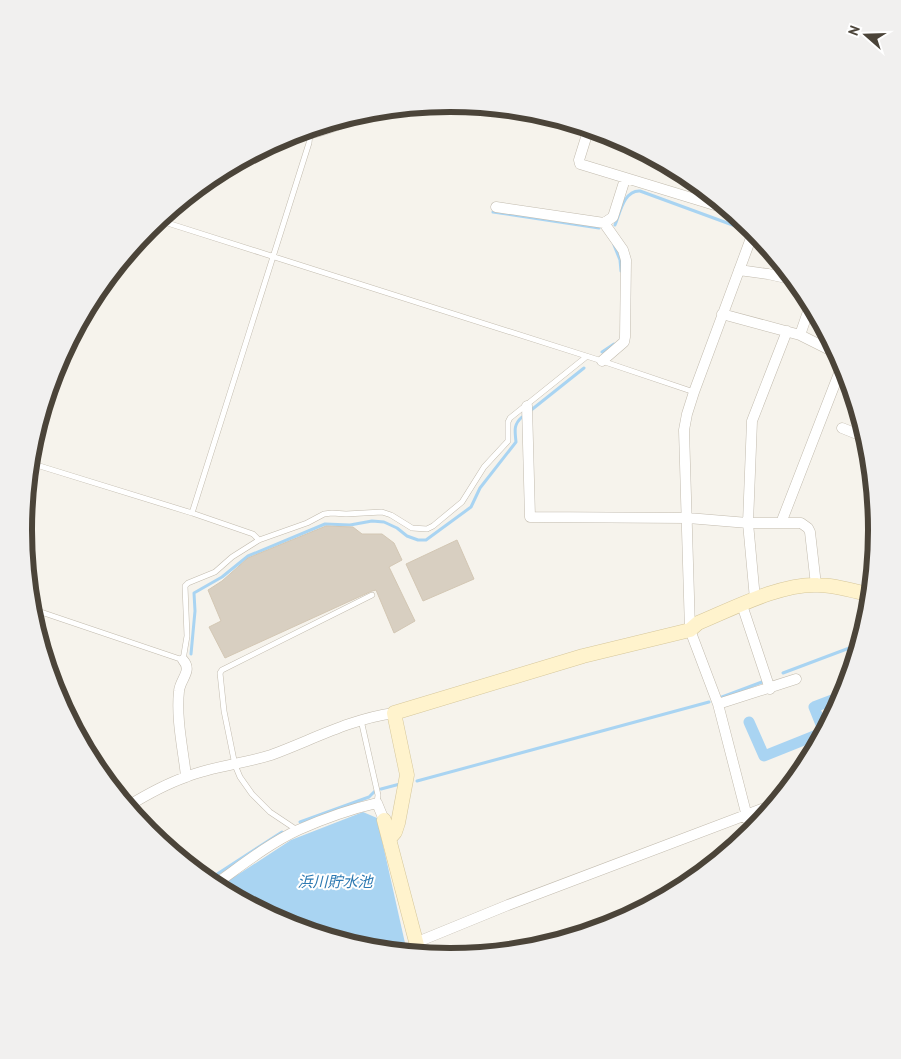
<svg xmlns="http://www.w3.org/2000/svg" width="901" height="1059" viewBox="0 0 901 1059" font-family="'PT Sans','Noto Sans JP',sans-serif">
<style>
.water{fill:#a9d4f2}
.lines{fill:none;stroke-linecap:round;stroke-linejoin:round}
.stream{stroke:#a9d4f2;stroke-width:3}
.canal{stroke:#a9d4f2;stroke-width:11}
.building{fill:#d8cfc1;stroke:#d3c7b4}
.lane-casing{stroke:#c2bbae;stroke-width:6}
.street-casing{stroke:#c2bbae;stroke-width:11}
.secondary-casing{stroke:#d6c79b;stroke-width:15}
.lane{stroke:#fff;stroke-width:5}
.street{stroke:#fff;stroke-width:10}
.secondary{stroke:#fff3cd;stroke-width:14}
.labels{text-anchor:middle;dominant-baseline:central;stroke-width:4;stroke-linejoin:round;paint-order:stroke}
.water-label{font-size:15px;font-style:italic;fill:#2e7ab2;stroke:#fff}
.rim{fill:none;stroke:#4b4439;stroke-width:6}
</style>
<rect width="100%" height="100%" fill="#f6f3ec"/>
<path class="water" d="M363 812 377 818 407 952 367 948 287 924 219 887 291 840Z"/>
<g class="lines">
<path class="stream" d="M493 212 599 228
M615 225C620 213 624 190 640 191L749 231
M614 245 620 260 621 271
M602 352 614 344
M530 411 584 368
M191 654 195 611 194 593 222 577 248 556 325 524 350 525 372 521 384 522 397 528 407 536 418 540H426L471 507 480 488 516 442C515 431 513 425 522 417
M783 673 860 644
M722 697 762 682
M417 781 709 702
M381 789 400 784
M300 822 369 797 375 791
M208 880 282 832"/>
<path class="canal" d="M749 722 764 756 824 732
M824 732 814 707 843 696"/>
</g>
<path class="building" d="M326 526 353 527 362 534H382L394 543 402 560 389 567 415 621 394 633 376 590 372 591 225 658 209 627 221 621 208 590 222 581 248 558Z
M457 540 474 579 423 601 406 564Z"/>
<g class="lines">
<g class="lane-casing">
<path id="lane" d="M158 220 602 361 694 392
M30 463 192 513 253 534 259 540
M192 513 309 143 310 134
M32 609 183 660 187 636 185 586 188 583 215 572 232 557 259 540 307 523 324 514 332 513 346 514 382 512 391 515 412 528 427 529 433 526 462 502 484 467 508 441V422L510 418 586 357
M361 720 378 795 377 803
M297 830 270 812 252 794 240 777 235 765 224 711 220 673 222 670 372 595"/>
</g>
<g class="street-casing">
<path id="street" d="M589 128 579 160 580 164 731 210
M277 141C297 137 342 128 357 114
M496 207 604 223 613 217 625 179
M739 270 768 274 795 280
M722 314 800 335 838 354
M800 335 811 303
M602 361 624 342 625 337 626 260 623 250 604 223
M527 406 530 517 688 518 748 523H801L808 528 810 532 816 585
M842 428 867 438
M781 523 843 363
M755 599 748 523 752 421 787 331
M742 605 770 689
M183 660C193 671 180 679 179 691 176 719 183 749 186 776
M718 704 796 679
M128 806C146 795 166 784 186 777 213 766 243 764 271 755 312 740 350 719 394 713
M751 832 718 704 690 630 684 430 687 414 694 392 754 230
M214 885C241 866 268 844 298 830 323 819 351 809 377 803L384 820
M415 943 508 905 775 804"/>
</g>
<g class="secondary-casing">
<path id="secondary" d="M384 820 419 953
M389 839 395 832 398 823 407 775 394 713 583 656 690 630 698 623C732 609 781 583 818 585 835 585 854 591 871 595"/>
</g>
<use href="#lane" class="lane"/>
<use href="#street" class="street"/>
<use href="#secondary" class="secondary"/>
</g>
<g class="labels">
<g class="water-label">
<text x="335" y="881">浜川貯水池</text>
</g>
</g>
<path d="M0 0H901V1059H0ZM32 530a418 418 0 1 1 836 0a418 418 0 1 1-836 0Z" fill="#f1f0ef" fill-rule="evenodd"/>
<path class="rim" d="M32 530a418 418 0 1 1 836 0a418 418 0 1 1-836 0Z"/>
<g transform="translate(866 35) rotate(290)" stroke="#ffffff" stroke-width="4" paint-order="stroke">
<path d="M0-4L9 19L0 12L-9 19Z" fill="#4b4439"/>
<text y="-8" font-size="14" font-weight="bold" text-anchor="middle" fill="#4b4439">N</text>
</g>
</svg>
